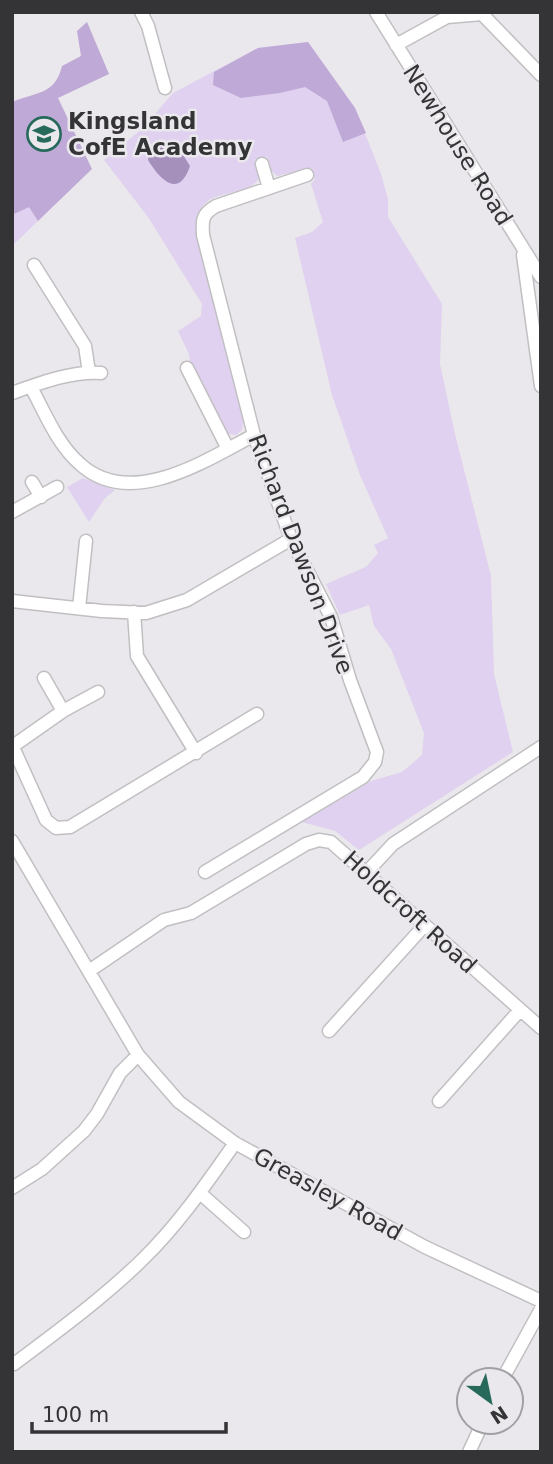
<svg xmlns="http://www.w3.org/2000/svg" width="553" height="1464" viewBox="0 0 553 1464" font-family="'DejaVu Sans',sans-serif">
<style>
.green{fill:#dfd1ef}
.forest{fill:#bfa9d6}
.water{fill:#a58fbb}
.lines{fill:none;stroke-linecap:round;stroke-linejoin:round}
.minor-casing{stroke:#c1bfc2;stroke-width:15}
.minor{stroke:#fff;stroke-width:12}
.labels{text-anchor:middle;dominant-baseline:central;stroke-width:5;stroke-linejoin:round;paint-order:stroke}
.poi-label{font-size:23px;font-weight:bold;fill:#343335;stroke:#eae8ec;text-anchor:start}
.street-label{font-size:23px;fill:#343335;stroke:#eae8ec}
</style>
<rect width="100%" height="100%" fill="#eae8ec"/>
<path class="green" d="M308 42 355 108 381 174 388 199V217L442 304 440 364 455 434 491 576 494 674 513 752 359 850 335 831 302 822 371 781 402 772 422 755 424 733 391 649 374 626 369 605 340 615 326 584 366 567 378 553 374 545 388 538 360 475 332 395 295 238 312 232 323 222 311 184 315 179 311 168 277 176 271 170 267 157 255 160 259 179C241 202 193 182 197 233L234 377 243 422 242 430 236 435 225 433 191 370 189 354 178 331 201 316 202 304 148 217 104 160 142 129 173 93 258 48Z
M29 206 38 221 12 246V215Z
M83 478 115 490 105 498 89 522 67 487Z"/>
<path class="forest" d="M87 22 109 74 58 98 92 169 38 221 29 207 12 215V102C36 92 55 95 62 66L81 56 77 31Z
M308 42 355 108 366 133 343 142 327 101 305 87 280 93 241 98 213 85 214 72 258 48Z"/>
<path class="water" d="M162 144 180 150 190 166C179 199 160 180 148 160L149 151Z"/>
<g class="lines">
<g class="minor-casing">
<path id="minor" d="M141 12 148 26 165 88
M376 12 541 277
M396 45 447 17 482 14 541 75
M262 164 269 188
M523 255 541 386
M34 265 85 346 89 372
M187 368 228 449
M31 387C45 413 57 444 80 464 130 510 205 461 254 435
M12 393C40 383 71 371 101 373
M32 482 41 497
M12 512 57 487
M12 601 102 611 146 613 187 600 291 539
M79 608 86 541
M134 612 137 656 196 753
M44 678 63 711
M12 745 46 820 56 828 70 827 257 714
M13 746 63 711 98 692
M12 841 138 1055 179 1102 235 1143 425 1247 541 1301
M205 872 363 777 375 762 377 752 350 680 331 617 291 539 254 435 203 235C202 220 202 214 216 206L307 175
M367 872 393 844 541 747
M89 971 164 920 191 913 306 844 319 840 331 842 541 1028
M329 1031 424 926
M439 1101 520 1010
M12 1188 42 1169 84 1131 97 1114 120 1073 138 1055
M200 1193 244 1232
M14 1364C58 1331 103 1298 142 1260 178 1225 207 1183 235 1143
M502 1380 541 1309
M469 1452 483 1422"/>
</g>
<use href="#minor" class="minor"/>
</g>
<defs>
<g id="school-ring" transform="scale(1.75)"><circle r="9.5" fill="#eae8ec" stroke="#276a5c" stroke-width="1.5"/><path d="M0-5L7-2L0 1L-7-2ZM-4 1L0 2.5L4 1V4Q0 6-4 4Z" fill="#276a5c"/></g>
</defs>
<g fill-rule="evenodd">
<use href="#school-ring" x="44" y="134"/>
</g>
<g class="labels">
<g class="poi-label">
<text x="68" y="121">Kingsland<tspan x="68" dy="26">CofE Academy</tspan></text>
</g>
<g class="street-label">
<text transform="translate(458 145) rotate(58)">Newhouse Road</text>
<text transform="translate(301 554) rotate(69)">Richard Dawson Drive</text>
<text transform="translate(410 912) rotate(42)">Holdcroft Road</text>
<text transform="translate(328 1194) rotate(29)">Greasley Road</text>
</g>
</g>
<rect width="553" height="1464" fill="none" stroke="#343335" stroke-width="28"/>
<g transform="translate(490 1401) rotate(147)"><circle r="33" fill="#eae8ec" stroke="#a1a0a3" stroke-width="2"/>
<path d="M0-5L12 26L0 18L-12 26Z" fill="#276a5c"/>
<text y="-10" font-size="19" font-weight="bold" text-anchor="middle" fill="#343335">N</text>
</g>
<path d="M32 1422v10h194v-10" fill="none" stroke="#343335" stroke-width="3.5"/>
<text x="42" y="1422" font-size="21" fill="#343335" stroke="#eae8ec" stroke-width="5" paint-order="stroke">100 m</text>
</svg>
